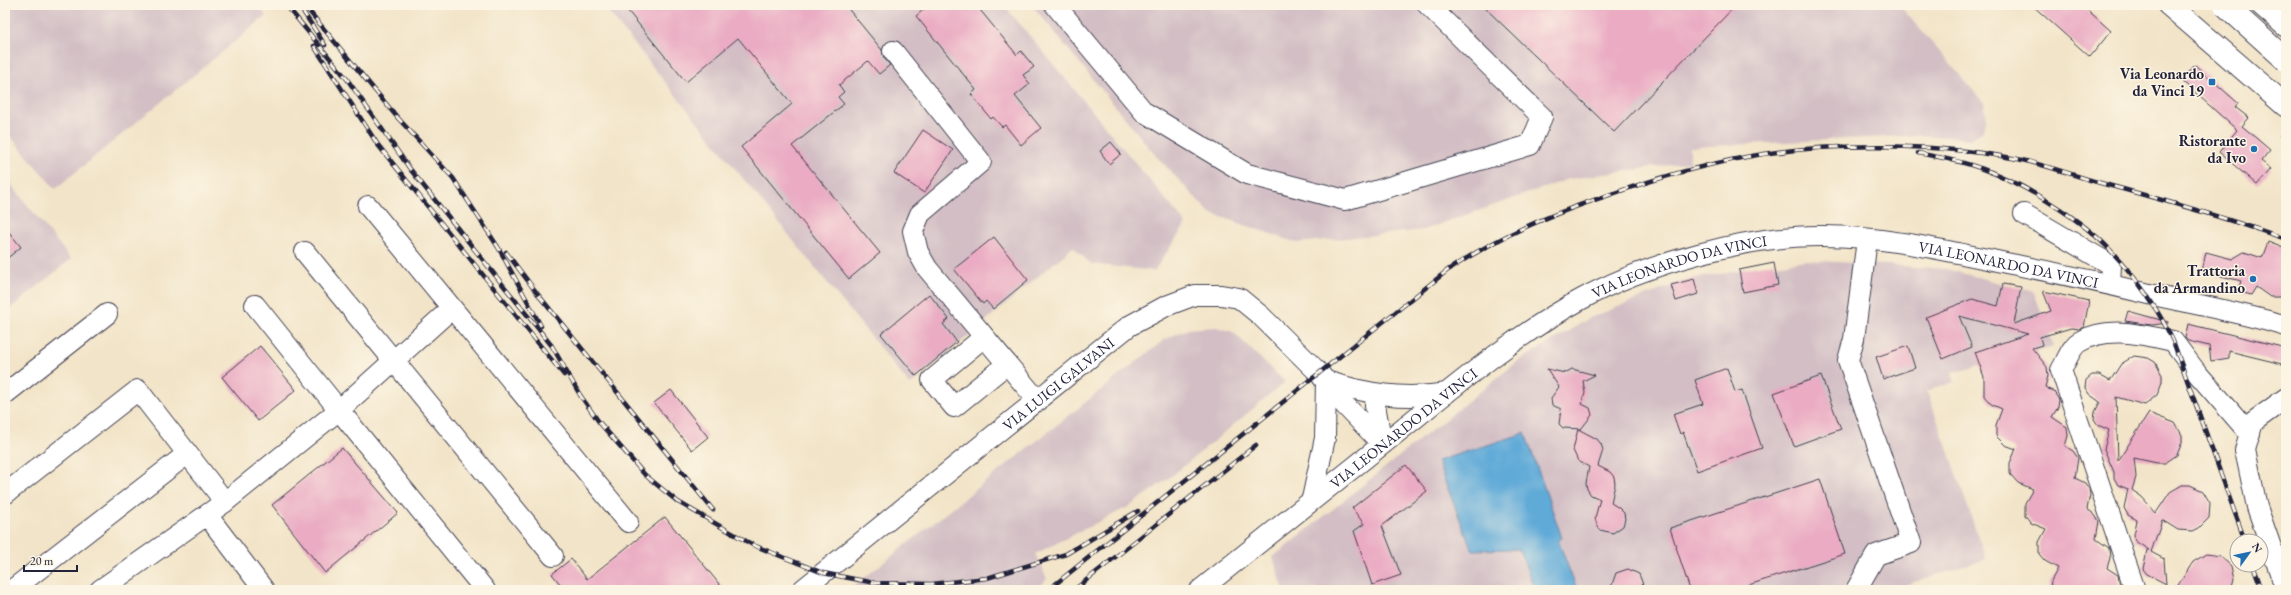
<svg xmlns="http://www.w3.org/2000/svg" width="2291" height="595" viewBox="0 0 2291 595" font-family="'EB Garamond',serif">
<style>
.industrial{fill:#d2bec4}
.water{fill:#61aad8;stroke:#42668a}
.building{fill:#eaabc3}
.lines{fill:none;stroke-linecap:round;stroke-linejoin:round}
.minor-casing{stroke:#413f50;stroke-width:22}
.major-casing{stroke:#413f50;stroke-width:24}
.highway-casing{stroke:#413f50;stroke-width:24}
.path{stroke:#413f50;stroke-width:2.5;stroke-dasharray:3 3;stroke-linecap:butt}
.minor{stroke:#fff;stroke-width:20}
.major{stroke:#fff;stroke-width:22}
.highway{stroke:#fff;stroke-width:22}
.rail-casing{stroke:#22223b;stroke-width:4.5}
.rail{stroke:#fcf5e5;stroke-width:3;stroke-dasharray:9;stroke-linecap:butt}
.highway-bridge-casing{stroke:#413f50;stroke-width:24;stroke-linecap:butt}
.highway-bridge{stroke:#fff;stroke-width:22}
.poi-dot{fill:#1f6fb2;stroke:#fcf5e5;stroke-width:1.5}
.labels{text-anchor:middle;dominant-baseline:central;stroke-width:3;stroke-linejoin:round;paint-order:stroke}
.poi-label{font-size:15px;font-weight:bold;fill:#22223b;stroke:#fcf5e5;text-anchor:end}
.street-label{font-size:15px;fill:#22223b;stroke:#fcf5e5}
</style>
<rect width="100%" height="100%" fill="#fcf5e5"/>
<filter id="ink" filterUnits="userSpaceOnUse"><feTurbulence type="fractalNoise" baseFrequency=".025" numOctaves="2"/><feDisplacementMap in="SourceGraphic" scale="8" xChannelSelector="R" yChannelSelector="G"/><feConvolveMatrix kernelMatrix="1 2 1 2 8 2 1 2 1" color-interpolation-filters="sRGB"/></filter>
<filter id="wash" filterUnits="userSpaceOnUse"><feTurbulence type="fractalNoise" baseFrequency=".012" numOctaves="4" result="noise"/><feDisplacementMap in="SourceGraphic" scale="16" xChannelSelector="R" yChannelSelector="G"/><feGaussianBlur stdDeviation="0.9" result="paint"/><feColorMatrix in="noise" values="0 0 0 0 0 0 0 0 0 0 0 0 0 0 0 0 0 1.4 0 .05"/><feComposite in="paint" operator="in"/></filter>
<g filter="url(#wash)">
<rect width="100%" height="100%" fill="#f2e4c8"/>
<path class="industrial" d="M5 5H256L266 16 55 189 5 130Z
M603 5H1004L1186 224 1154 271 1091 264 1073 247 910 385Z
M1032 5H1899L1984 103 1987 118 1982 132 1970 139 1924 135 1690 147V162L1569 179 1423 230 1297 243 1210 213 1157 157Z
M5 177 71 259 5 313Z
M1806 260 1946 269 2034 292 2054 347 1952 373 1954 382 1927 391 1986 559 1890 590H1284L1273 557 1517 362 1590 318 1689 279Z
M1216 327 1233 332 1285 382 1173 475 1130 506 1035 554 1047 579 1034 590H849L1164 340 1188 329Z"/>
<path class="water" d="M1525 433 1562 538 1558 540 1577 590H1535L1519 549 1472 550 1437 461Z"/>
<g id="blocks">
<path class="building" d="M623 5H845L882 50 884 58 890 65 879 74 868 61 839 85 844 92 838 97 844 104 792 146 880 253 849 279 741 147 792 104 738 38 686 82Z
M929 5H976L1017 55 1021 51 1034 67 1023 75 1030 84 1015 96 1041 128 1021 145 1005 125 1002 127 993 117 991 119 971 94 976 90 916 16Z
M1482 5H1736L1614 132Z
M2032 5H2082L2111 31 2090 57Z
M2195 65 2238 103 2235 107 2249 118 2242 126 2270 150 2261 161 2271 169 2257 185 2219 152 2237 130 2181 80Z
M923 130 953 150 924 193 894 173Z
M1111 142 1121 154 1109 164 1100 151Z
M5 227 21 247 5 260Z
M994 237 1028 280 993 309 986 301 983 304 954 269Z
M2268 242 2286 249V291L2281 297H2270L2256 287 2251 295 2238 291 2241 281 2202 271 2206 252 2232 259 2244 252 2262 258Z
M1774 263 1778 285 1743 292 1739 270Z
M1694 279 1698 294 1676 301 1671 285Z
M2003 284 2021 287 2014 324 2051 311 2043 291 2089 301 2084 327 2079 329 2071 328 2040 337 2042 345 2032 348 2047 367 2048 376 2045 387 2054 392 2059 400 2058 407 2052 417 2067 427 2068 436 2065 446 2073 451 2078 458 2075 478 2085 483 2089 489 2090 495 2087 509 2094 514 2099 521 2096 539 2109 548 2110 558 2107 568 2118 575 2121 590H2050L2051 581 2058 568 2045 561 2039 554V542L2046 529 2031 523 2025 515V503L2033 489 2018 483 2010 474V463L2016 449 2005 445 1996 436V425L2002 409 1991 404 1984 396V377L1975 352 2028 334 1959 316 1972 347 1943 359 1926 317 1972 299 1998 306Z
M929 294 949 319 943 324 957 342 916 376 881 334Z
M2128 311 2168 322V323L2152 325 2125 321Z
M2188 324 2286 348V365L2229 351V358L2211 361 2209 346 2188 341 2185 338Z
M260 346 296 390 258 421 222 377Z
M1908 346 1915 368 1883 379 1876 357Z
M2134 356 2148 358 2155 362 2162 375V382L2157 395 2145 405 2116 397 2118 461 2149 413 2175 423 2182 435V442L2177 455 2165 463H2157L2134 458 2136 477 2132 490 2142 497 2156 513 2170 492 2182 485H2190L2203 491 2210 503 2209 518 2199 528 2193 531 2178 530 2162 520 2151 552 2164 559 2166 584 2147 574 2143 569 2147 550H2149L2135 541 2134 535 2137 520 2128 515 2124 508 2128 489 2118 485 2114 478V472L2104 449 2109 430 2098 425 2094 419 2095 412 2100 402 2089 394 2085 388 2086 380 2092 375H2099L2110 381 2121 364Z
M1727 368 1735 392 1742 390 1762 448 1697 471 1683 432 1680 434 1673 414 1703 404 1695 380Z
M1547 369 1565 373 1572 369 1595 375 1583 381 1585 393 1582 404 1590 408 1592 415 1581 429 1563 428 1559 424 1561 409 1552 405 1551 398 1559 387Z
M1821 376 1841 429 1794 446 1774 393Z
M671 390 708 437 692 450 654 403Z
M1578 429 1597 439 1601 444 1603 450 1598 466 1610 472 1614 477 1615 484 1611 503 1619 508 1624 513 1625 519 1623 526 1613 533 1600 530 1597 525 1595 518 1600 499 1591 495 1587 489 1586 483 1589 467 1578 461 1573 450Z
M342 448 398 513 325 573 272 505Z
M1406 465 1427 491 1382 526 1401 575 1372 585 1354 531 1364 524 1352 508Z
M1820 479 1845 554 1733 590H1690L1670 528Z
M665 517 724 590H565L552 574 571 559 587 579Z
M2206 554 2220 556 2231 566 2234 580 2231 590H2175L2193 562Z
M1628 569 1639 574 1645 590H1610L1616 573Z"/>
</g>
</g>
<g filter="url(#ink)">
<use href="#blocks" fill-opacity="0" stroke="#413f50" stroke-width="1"/>
<g class="lines">
<g class="minor-casing">
<g id="minor">
<path d="M1055 5 1144 112 1247 174 1345 200 1530 145 1542 117 1428 5"/>
<path d="M893 51 981 162 920 214 913 231 918 252 927 268 1038 401"/>
<path d="M368 206 628 522"/>
<path d="M2024 214 2111 265 2110 284"/>
<path d="M305 252 553 556"/>
<path d="M255 305 339 410 451 309"/>
<path d="M984 337 932 380 954 407 1007 364"/>
<path d="M1326 381C1366 394 1404 400 1446 393"/>
<path d="M5 394 107 314"/>
<path d="M1377 395 1375 405 1382 444"/>
<path d="M2286 398 2253 422 2245 450 2257 507 2286 590"/>
<path d="M5 494 138 390 225 502"/>
<path d="M1312 499 1325 438 1326 381"/>
<path d="M207 515 264 590"/>
<path d="M12 590 187 454"/>
<path d="M100 590 225 502 339 410 485 590"/>
<path id="s1" d="M802 590 1129 326 1166 306 1195 295H1221L1239 298 1261 316 1320 374 1340 400 1382 444"/>
<path id="s2" d="M1200 590C1271 533 1342 476 1413 420 1466 377 1520 333 1580 300 1645 264 1748 235 1823 236 1888 236 1957 253 2021 266 2062 274 2103 283 2145 293 2192 304 2239 312 2286 326"/>
<path d="M1856 590 1876 555 1911 543 1848 360 1854 339 1867 240"/>
<path d="M2135 590 2061 370C2066 362 2071 347 2079 342 2108 325 2143 335 2173 341L2197 373 2250 434"/>
</g>
</g>
<g class="major-casing">
<path id="major" d="M2169 5 2286 106"/>
</g>
<g class="highway-casing">
<path id="highway" d="M2262 5 2286 26"/>
</g>
<path class="path" d="M2286 130 2280 137 2286 142"/>
<use href="#minor" class="minor"/>
<use href="#major" class="major"/>
<use href="#highway" class="highway"/>
<g class="rail-casing">
<path id="rail" d="M286 5 347 79 410 169 552 346 580 395 599 422 645 475 678 502 753 545 823 573 875 583 932 584 987 578 1066 554 1138 511
M304 5 397 117 453 178 498 247 541 326
M302 10 325 45
M314 46 378 145 564 375
M1918 153C1939 157 1961 161 1980 168 2021 182 2082 219 2111 251 2136 277 2158 309 2173 341L2245 541
M506 252 540 297 713 510
M2253 565 2262 590
M1048 590 1448 270C1501 235 1547 216 1606 196 1651 180 1699 166 1746 157 1826 142 1932 143 2012 158 2041 163 2069 174 2097 182 2160 199 2224 217 2286 239
M1074 590 1256 445"/>
</g>
<use href="#rail" class="rail"/>
<g class="highway-bridge-casing">
<path id="highway-bridge" d="M2225 5 2286 60"/>
</g>
<use href="#highway-bridge" class="highway-bridge"/>
</g>
</g>
<g class="poi-dot">
<rect x="2208" y="78" width="8" height="8" rx="2"/>
<circle cx="2254" cy="149" r="4"/>
<circle cx="2253" cy="279" r="4"/>
</g>
<g class="labels">
<g class="poi-label">
<text x="2204" y="73">Via Leonardo<tspan x="2204" dy="17">da Vinci 19</tspan></text>
<text x="2246" y="140">Ristorante<tspan x="2246" dy="17">da Ivo</tspan></text>
<text x="2245" y="270">Trattoria<tspan x="2245" dy="17">da Armandino</tspan></text>
</g>
<g class="street-label">
<text stroke="none"><textPath href="#s2" startOffset="920">VIA LEONARDO DA VINCI</textPath></text>
<text stroke="none"><textPath href="#s2" startOffset="584">VIA LEONARDO DA VINCI</textPath></text>
<text stroke="none"><textPath href="#s1" startOffset="329">VIA LUIGI GALVANI</textPath></text>
<text stroke="none"><textPath href="#s2" startOffset="260">VIA LEONARDO DA VINCI</textPath></text>
</g>
</g>
<rect width="2291" height="595" fill="none" stroke="#fcf5e5" stroke-width="20"/>
<g transform="translate(2249 553) rotate(57)"><circle r="19" fill="#fcf5e5" stroke="#a5a1a1"/>
<path d="M0-3L7 15L0 10L-7 15Z" fill="#1f6fb2"/>
<text y="-6" font-size="11" font-weight="bold" text-anchor="middle" fill="#22223b">N</text>
</g>
<path d="M24 565v6h53v-6" fill="none" stroke="#22223b" stroke-width="2"/>
<text x="30" y="565" font-size="12" fill="#22223b" stroke="#fcf5e5" stroke-width="3" paint-order="stroke">20 m</text>
</svg>
